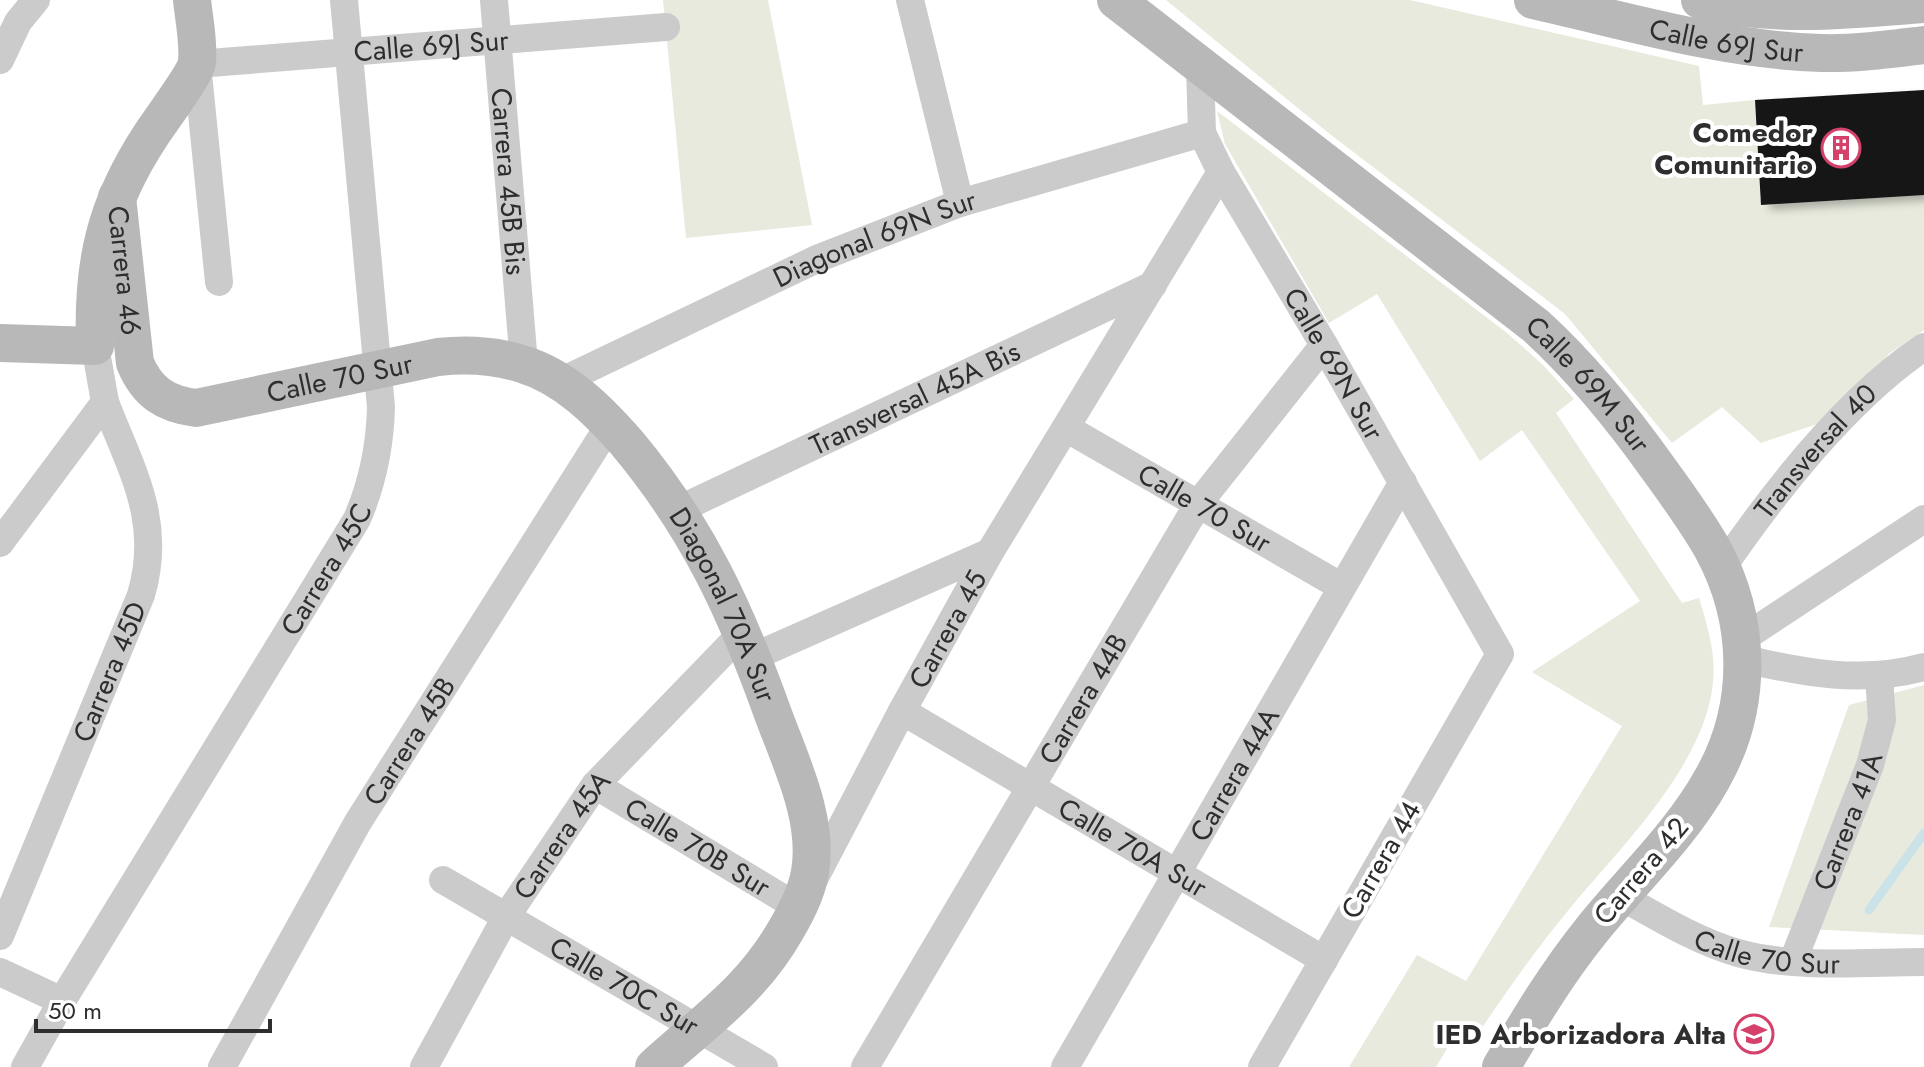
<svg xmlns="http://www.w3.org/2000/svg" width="1924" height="1067" viewBox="0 0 1924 1067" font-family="Jost,sans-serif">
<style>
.green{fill:#e7eadd}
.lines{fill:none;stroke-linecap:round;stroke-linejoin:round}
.stream{stroke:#cbe3e8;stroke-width:9}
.building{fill:#151515;filter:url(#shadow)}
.street{stroke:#cbcbcb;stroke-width:28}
.secondary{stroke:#b8b8b8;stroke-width:38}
.labels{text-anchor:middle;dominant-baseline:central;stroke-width:8;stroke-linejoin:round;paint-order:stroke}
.street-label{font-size:28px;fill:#2e2e2e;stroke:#fff}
.poi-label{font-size:28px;font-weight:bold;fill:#2e2e2e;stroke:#fff;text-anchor:end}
</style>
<defs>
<filter id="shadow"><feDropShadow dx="9" dy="5" stdDeviation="4" flood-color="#0004"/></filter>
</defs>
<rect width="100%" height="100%" fill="#fff"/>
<path class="green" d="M663 0H768L812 225 686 238Z
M1166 0H1410L1699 66 1703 105 1755 100 1761 205 1924 195V330L1890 353 1823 422 1761 443 1722 407 1672 443 1565 314 1326 131Z
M1217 111 1507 333 1542 364 1574 399 1556 413 1682 603 1699 598C1705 618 1711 637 1713 658 1722 749 1625 842 1571 907 1535 950 1504 995 1473 1041L1457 1032 1436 1067H1349L1417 955 1466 981 1622 726 1532 672 1640 601 1522 430 1480 461 1377 294 1329 323 1225 144Z
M1924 685V935L1769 927 1849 705Z"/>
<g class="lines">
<path class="stream" d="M1869 910 1924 833"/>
</g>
<path class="building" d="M1924 90V195L1761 205 1755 100Z"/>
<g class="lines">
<g class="street">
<path id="s1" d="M494 0 524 364"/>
<path d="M910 0 960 203"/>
<path d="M0 60 18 22 36 0"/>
<path id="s2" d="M1200 67 1202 133 1221 172 1324 345 1500 654 1262 1067"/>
<path id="s3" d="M219 282 197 64 666 27"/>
<path id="s4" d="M560 382 819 258 960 203 1202 133"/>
<path id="s5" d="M1066 428 1342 587"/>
<path id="s6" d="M678 510 1153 285"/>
<path d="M0 543 105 402 95 346"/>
<path id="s7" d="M1722 568C1774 492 1848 398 1924 347"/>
<path d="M1742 639 1924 519"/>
<path d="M753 657 990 552"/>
<path d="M1744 659C1805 673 1862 684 1924 667"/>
<path id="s8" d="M902 711 1324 960"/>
<path id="s9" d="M595 785 799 908 902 711 990 552 1221 172"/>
<path id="s10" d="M443 880 764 1067"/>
<path id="s11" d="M1620 896C1658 917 1696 941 1738 953 1795 969 1865 962 1924 962"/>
<path id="s12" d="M0 936 141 595C163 520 131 470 105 402"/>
<path id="s13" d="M1793 961 1870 765 1882 720 1879 676"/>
<path d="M0 972 62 1001"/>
<path id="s14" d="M25 1067 62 1001 357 519C373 482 380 447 381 407L344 0"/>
<path id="s15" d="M222 1067 358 822 610 424"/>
<path id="s16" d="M424 1067 506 917 595 785 742 633"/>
<path id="s17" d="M865 1067 1198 504 1324 345"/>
<path id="s18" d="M1065 1067 1403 482"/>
</g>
<g class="secondary">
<path id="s19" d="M1116 0 1536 326C1583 369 1621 416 1658 468 1677 494 1696 520 1712 548 1752 621 1753 707 1712 779 1681 835 1631 881 1591 931 1557 973 1529 1020 1501 1067"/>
<path id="s20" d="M1533 0C1627 21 1723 50 1821 53 1855 54 1890 49 1924 45"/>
<path d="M1700 0C1774 18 1849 10 1924 4"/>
<path id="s21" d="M117 197 135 363C147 392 165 404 196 408L438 357C467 354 494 355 522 364 565 377 598 410 627 443 698 528 736 611 773 714 791 763 819 819 810 872 807 891 797 911 787 928 752 990 706 1020 654 1067"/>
<path d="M0 343 95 346C92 263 105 205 151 135 160 121 195 75 197 62 199 43 194 19 192 0"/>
</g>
</g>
<defs>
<g id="building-ring" transform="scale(2)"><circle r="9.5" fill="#fff" stroke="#d4426c" stroke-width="1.5"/><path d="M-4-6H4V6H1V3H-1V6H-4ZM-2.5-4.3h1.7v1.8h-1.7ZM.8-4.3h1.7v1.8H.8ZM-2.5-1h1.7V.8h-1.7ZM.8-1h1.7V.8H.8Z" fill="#d4426c"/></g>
<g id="university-ring" transform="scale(2)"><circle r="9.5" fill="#fff" stroke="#d4426c" stroke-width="1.5"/><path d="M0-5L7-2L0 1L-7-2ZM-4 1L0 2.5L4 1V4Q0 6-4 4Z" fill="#d4426c"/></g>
</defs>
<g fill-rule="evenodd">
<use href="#building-ring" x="1841" y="148"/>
<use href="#university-ring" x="1754" y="1034"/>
</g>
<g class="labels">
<g class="street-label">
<text stroke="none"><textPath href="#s20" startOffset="198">Calle 69J Sur</textPath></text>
<text stroke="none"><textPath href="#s3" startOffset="454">Calle 69J Sur</textPath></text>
<text stroke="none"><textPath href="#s1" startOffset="182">Carrera 45B Bis</textPath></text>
<text stroke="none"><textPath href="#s4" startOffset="346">Diagonal 69N Sur</textPath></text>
<text stroke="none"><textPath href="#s21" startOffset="74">Carrera 46</textPath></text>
<text stroke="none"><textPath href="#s2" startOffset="332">Calle 69N Sur</textPath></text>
<text stroke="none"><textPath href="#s21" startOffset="394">Calle 70 Sur</textPath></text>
<text stroke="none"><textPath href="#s19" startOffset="610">Calle 69M Sur</textPath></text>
<text stroke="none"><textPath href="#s6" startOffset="262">Transversal 45A Bis</textPath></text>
<text stroke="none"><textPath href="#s7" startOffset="150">Transversal 40</textPath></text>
<text stroke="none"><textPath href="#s5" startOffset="160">Calle 70 Sur</textPath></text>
<text stroke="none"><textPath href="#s14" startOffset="582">Carrera 45C</textPath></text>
<text stroke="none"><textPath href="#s21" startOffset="902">Diagonal 70A Sur</textPath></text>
<text stroke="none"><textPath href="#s9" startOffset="554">Carrera 45</textPath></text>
<text stroke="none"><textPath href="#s12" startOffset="286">Carrera 45D</textPath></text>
<text stroke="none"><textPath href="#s17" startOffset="428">Carrera 44B</textPath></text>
<text stroke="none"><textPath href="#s15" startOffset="376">Carrera 45B</textPath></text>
<text stroke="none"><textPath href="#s18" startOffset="338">Carrera 44A</textPath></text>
<text stroke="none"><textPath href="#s13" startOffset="150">Carrera 41A</textPath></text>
<text stroke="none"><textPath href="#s16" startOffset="270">Carrera 45A</textPath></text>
<text stroke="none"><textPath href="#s9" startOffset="120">Calle 70B Sur</textPath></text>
<text stroke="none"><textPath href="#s8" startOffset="268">Calle 70A Sur</textPath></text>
<text transform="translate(1381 860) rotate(-60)">Carrera 44</text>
<text transform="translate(1641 871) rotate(-50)">Carrera 42</text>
<text stroke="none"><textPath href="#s11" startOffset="160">Calle 70 Sur</textPath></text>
<text stroke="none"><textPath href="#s10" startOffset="210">Calle 70C Sur</textPath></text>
</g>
<g class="poi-label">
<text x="1813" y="132">Comedor<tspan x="1813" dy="32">Comunitario</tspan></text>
<text x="1726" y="1034">IED Arborizadora Alta</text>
</g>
</g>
<path d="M36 1019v12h234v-12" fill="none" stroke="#2e2e2e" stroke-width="4"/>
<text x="48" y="1019" font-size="24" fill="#2e2e2e" stroke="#ffffff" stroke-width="6" paint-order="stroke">50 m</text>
</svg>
